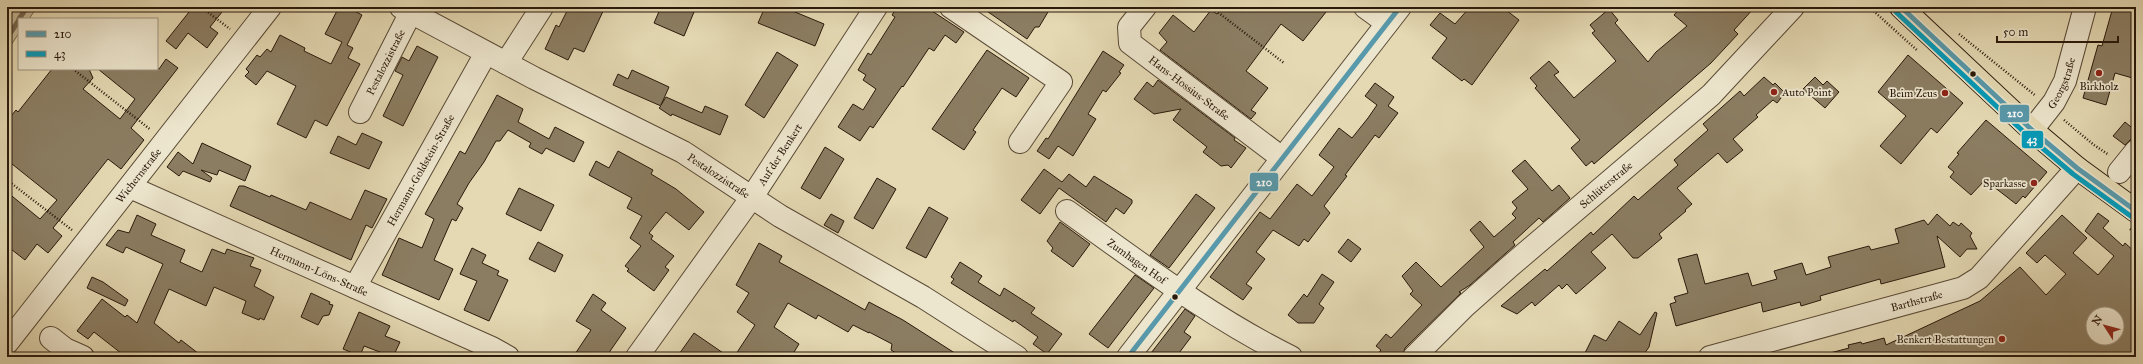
<svg xmlns="http://www.w3.org/2000/svg" width="2143" height="364" viewBox="0 0 2143 364" font-family="'IM FELL Great Primer',serif">
<style>
.green{fill:#c4b896;stroke:#776850}
.lines{fill:none;stroke-linecap:round;stroke-linejoin:round}
.stream{stroke:#74654e;stroke-width:5}
.building{fill:#8b7d62;stroke:#2a190b;fill-rule:evenodd}
.minor-casing{stroke:#584935;stroke-width:24}
.major-casing{stroke:#2a190b;stroke-width:24}
.path{stroke:#2a190b;stroke-width:2.5;stroke-dasharray:1 2;stroke-linecap:butt}
.minor{stroke:#ede6ce;stroke-width:22}
.major{stroke:#e4d9b3;stroke-width:22}
.bus-1-casing{stroke:#ede6ce;stroke-width:8}
.bus-2-casing{stroke:#ede6ce;stroke-width:8}
.bus-1{stroke:#5899ab;stroke-width:5}
.bus-2{stroke:#049bba;stroke-width:5}
.poi-dot{fill:#8f2418;stroke:#ede6ce;stroke-width:1.5}
.bus-dot{fill:#2a190b;stroke:#ede6ce;stroke-width:1.5}
.labels{text-anchor:middle;dominant-baseline:central;stroke-width:3.5;stroke-linejoin:round;paint-order:stroke}
.street-label{font-size:11px;fill:#2a190b;stroke:#ede6ce}
.poi-label{font-size:11px;fill:#2a190b;stroke:#ede6ce;text-anchor:end}
.line-badge{stroke:#ede6ce;stroke-width:1.5}
.badge-label{font-size:11px;text-anchor:middle;font-weight:bold;fill:#fff}
</style>
<rect width="100%" height="100%" fill="#e4d9b3"/>
<filter id="stains"><feTurbulence type="fractalNoise" baseFrequency=".005" numOctaves="4"/><feColorMatrix values="0 0 0 0 .2 0 0 0 0 .09 0 0 0 0 .02 0 0 0 .5 -.17"/></filter>
<radialGradient id="worn" r=".72"><stop offset=".6" stop-color="#630" stop-opacity="0"/><stop offset="1" stop-color="#630" stop-opacity=".3"/></radialGradient>
<path class="green" d="M16 7H37L29 19H19V33L7 51V20Z"/>
<g class="lines">
<path class="stream" d="M19 19 27 7
M7 38 19 20"/>
</g>
<path class="building" d="M193 7H226L210 27 218 33 207 48 188 33 176 49 166 41Z
M339 7H347L362 15 347 45 353 48 348 58 360 64 327 126 315 120 306 138 277 124 296 86 267 71 256 85 245 76 249 72 246 69 257 55 260 57 267 49 271 52 280 35 305 48 304 51 331 64 342 42 325 34Z
M569 7H605L584 52 574 48 568 60 545 49 556 25 559 27Z
M661 7H683L694 12 684 36 654 23Z
M765 7H783L824 24 815 46 758 23Z
M897 7H926L964 32 956 43 945 35 934 51 929 48 903 87 902 86 873 128 870 126 860 141 838 127 853 104 863 110 876 89 863 80 866 75 858 70 868 53 871 55 895 17 892 15Z
M981 7H1051L1039 27H1035L1027 39Z
M1223 7H1330L1303 41 1281 24 1246 71 1268 88 1251 110 1256 113 1251 119 1160 50 1167 42 1159 33 1173 15 1194 32 1211 10 1217 14Z
M1470 7H1502L1519 20 1472 85 1464 79 1462 81 1432 58 1447 38 1430 25 1440 13 1455 24Z
M1681 7H1755L1734 30 1738 34 1711 63 1594 164 1592 161 1586 166 1571 148 1580 140 1535 88 1537 86 1530 78 1549 61 1559 72 1554 75 1574 98 1616 61 1592 33 1595 31 1590 25 1609 9 1618 20 1615 23 1648 62 1656 52 1687 26 1674 15Z
M2113 7H2136V79L2115 73 2106 105 2083 98 2098 45 2102 46Z
M417 46 438 57 403 126 383 116 403 75 395 71 402 57 409 61Z
M987 50 1029 78 1016 97 1002 88 973 130 976 132 964 150 932 129Z
M1103 51 1124 65 1119 72 1121 73 1106 92 1103 90 1088 114 1096 119 1073 156 1058 146 1049 159 1037 151 1046 138 1048 139Z
M777 52 798 65 764 118 745 105Z
M1908 55 1963 103 1937 133 1931 128 1901 164 1880 146 1906 116 1878 92Z
M166 59 178 68 131 128 144 140 121 169 108 159 53 228 62 236 48 253 37 244 25 260 7 246V192L40 219 57 200 7 160V121L16 110 18 112 52 69H89L93 78 83 89 120 119 135 99 98 69H159Z
M632 70 669 87 661 105 666 97 702 113 705 106 728 116 720 135 672 114 671 116 659 108 661 106 613 85 618 74 628 79Z
M1764 77 1773 85 1775 83 1785 93 1777 103 1773 100 1756 115 1758 117 1733 139 1743 150 1727 163 1718 153 1677 188 1692 204 1685 210 1686 211 1659 234 1662 238 1638 258H1633L1612 234 1591 252 1606 268 1576 294 1567 284 1562 289 1559 285 1535 306 1532 302 1517 314 1501 306 1545 269 1547 271 1591 232 1593 235 1634 196 1638 200 1678 165 1674 160 1708 130 1703 124 1740 91 1744 96Z
M1815 77 1823 85 1827 81 1839 92 1825 108 1803 89Z
M1158 80 1235 138 1234 140 1246 148 1231 168 1228 165 1221 166 1203 152 1207 147 1173 120 1181 109 1154 114 1134 99 1147 82 1153 87Z
M1375 83 1394 97 1388 106 1398 113 1379 138 1375 135 1345 175 1347 176 1324 206 1330 213 1308 242 1304 239 1299 246 1273 230 1256 252 1265 259 1246 284 1252 288 1243 300 1210 277 1260 212 1270 219 1297 184 1312 196 1334 167 1319 155 1339 128 1352 138 1368 118 1377 105 1365 96Z
M497 95 523 109 518 122 549 139 555 127 584 142 574 162 546 148 542 154 529 147 531 143 508 130 500 141H496L484 162 469 183 457 204 463 208 456 221 452 219 434 260 453 269 439 300 382 275 399 238 422 248 434 219 425 214 460 151 465 154Z
M1986 120 2047 172 2025 198 2023 196 2016 204 1985 180 1971 195 1950 177 1954 172 1948 167 1959 154 1957 153Z
M2125 122 2136 131V134L2125 145 2113 136Z
M362 133 382 142 369 169 330 153 338 136 356 145Z
M202 143 251 166 245 181 219 170 217 175 201 170 212 178 210 182 183 171 179 176 167 167 178 152 193 164Z
M825 147 844 159 820 199 801 188Z
M618 151 653 170 651 174 676 189 704 212 689 230 666 212 649 233 653 236 651 239 674 256 665 267 669 270 654 291 627 271 629 269 625 266 641 246 630 238 642 216 627 208 632 198 589 175 596 161 609 168Z
M1525 160 1552 191 1559 185 1570 198 1543 222 1539 218 1513 242 1515 245 1470 285 1459 292 1461 293 1405 348 1402 357H1375L1381 350 1376 346 1386 334 1391 338 1422 305 1410 294 1413 291 1402 276 1416 262 1441 287 1484 247 1470 230 1480 221 1494 237 1516 218 1512 214 1517 208 1512 202 1528 189 1512 171Z
M1044 169 1062 182 1069 174 1086 187 1094 176 1132 200V203L1124 214 1116 208 1106 222 1059 188 1040 214 1021 200Z
M877 178 896 189 873 229 854 218Z
M239 186H244L270 197 271 195 306 210 310 202 351 220 365 190 387 199 372 228 366 225 351 260 230 206Z
M519 188 554 205 541 231 506 214Z
M1196 194 1215 208 1169 268 1150 255Z
M929 207 948 218 926 258 906 248Z
M2098 213 2109 221 2103 228 2123 246 2125 243 2136 253V357H2074L2070 353 2064 357H1830V353L1849 348 1848 345 1861 342 1862 344 1884 338 1886 345 1980 301 2020 267 2046 295 2066 274 2045 255 2037 263 2026 253 2062 215 2087 238 2073 253 2098 275 2114 256 2085 231ZM2093 314H2117V338H2093Z
M831 214 844 221 838 233 824 225Z
M1937 214 1950 226 1953 222 1959 226 1961 223 1972 233 1970 236 1977 249H1967L1960 257 1937 236 1945 267 1881 284 1880 279 1820 296 1821 300 1801 306 1800 302 1763 312 1761 302 1676 326 1670 304 1676 302 1674 297 1688 293 1678 259 1697 254 1705 284 1748 273 1752 286 1777 279 1774 271 1802 263 1806 275 1831 267 1828 257 1869 246 1871 250 1899 243 1895 229 1924 220 1928 225Z
M137 215 156 224 151 235 185 250 180 262 202 272 212 249 225 254 227 249 254 258 250 266 261 270 254 286 274 297 264 320 260 318 259 320 242 313 246 301 214 287 206 306 169 289 154 323 179 343 181 340 203 357H126L94 332 88 339 77 331 102 299 125 317 127 315 137 323 163 264 126 247 123 253 106 245 118 230 129 233Z
M1060 222 1090 244 1073 267 1051 251 1053 248 1047 241Z
M1348 239 1361 249 1351 262 1338 252Z
M538 242 563 255 555 272 529 259Z
M759 243 782 256 779 262 826 288 865 310 869 302 903 320 961 357H905L900 354 899 355 891 350 892 344 869 332V333L853 325 848 332 818 315 816 319 788 303 774 327 799 344 791 357H734L755 325 737 312 749 293 736 285Z
M472 248 486 255 482 263 499 271 497 275 508 280 489 321 464 310 477 281 460 274Z
M960 262 982 276 978 282 1000 296 1004 288 1035 308 1031 313 1062 334 1047 354 1033 344 1038 337 1014 320 1013 322 951 283 954 279 951 277Z
M1322 274 1334 282 1319 304 1324 308 1314 323H1298L1288 315 1304 294 1307 297Z
M1135 275 1154 288 1108 348 1089 334Z
M92 277 103 282 128 300 125 306 87 288Z
M311 293 330 302 329 304 333 305 329 315 323 316 318 325 301 317Z
M593 294 606 303 601 310 626 328 606 357H573L591 330 576 321Z
M1185 309 1195 316 1184 332 1191 337 1176 357H1148Z
M359 312 390 326 385 336 400 342 393 357 364 346 360 356 343 349Z
M1655 312 1657 313 1649 347 1642 357H1583L1594 335 1606 341 1619 321 1640 335Z
M694 333 729 357H677Z"/>
<g class="lines">
<g class="minor-casing">
<g id="minor">
<path id="s1" d="M401 7 534 78 683 152 780 216 923 297 1017 357"/>
<path d="M951 7 1061 82 1020 142"/>
<path id="s2" d="M1145 7 1129 27 1130 43 1282 158"/>
<path d="M1365 7 1387 23"/>
<path d="M506 63 542 7"/>
<path id="s3" d="M360 112 411 12"/>
<path id="s4" d="M2032 130 2054 102 2065 81 2085 7"/>
<path d="M2119 172 2136 151"/>
<path id="s5" d="M130 187 492 348 508 357"/>
<path id="s6" d="M1067 211C1140 263 1210 317 1291 357"/>
<path id="s7" d="M355 287 486 53"/>
<path d="M51 338 65 349 83 357"/>
<path id="s8" d="M7 343 270 7"/>
<path id="s9" d="M637 357 752 197 876 7"/>
<path d="M1128 357 1400 7"/>
<path id="s10" d="M1414 357 1465 306 1509 267 1711 95 1793 7"/>
<path id="s11" d="M1710 357 1963 288 1979 278 2077 168"/>
</g>
</g>
<g class="major-casing">
<path id="major" d="M1901 7 2032 130 2077 168 2136 211"/>
</g>
<path class="path" d="M201 7 230 29
M1211 7 1284 63
M1869 7 1918 51
M1959 34 2036 96
M73 69 151 130
M2064 120 2094 145 2109 155
M7 180 72 230
M2130 229 2136 234"/>
<use href="#minor" class="minor"/>
<use href="#major" class="major"/>
<g class="bus-1-casing">
<path id="bus-1" d="M1901 7 2032 130 2077 168 2136 211
M1128 357 1400 7"/>
</g>
<g class="bus-2-casing">
<path id="bus-2" d="M1896 12 2027 135 2073 174 2132 217"/>
</g>
<use href="#bus-1" class="bus-1"/>
<use href="#bus-2" class="bus-2"/>
</g>
<g class="poi-dot">
<circle cx="2099" cy="73" r="4"/>
<circle cx="1774" cy="92" r="4"/>
<circle cx="1945" cy="93" r="4"/>
<circle cx="2034" cy="183" r="4"/>
<circle cx="2002" cy="339" r="4"/>
</g>
<g class="bus-dot">
<circle cx="1973" cy="74" r="3.5"/>
<circle cx="1175" cy="297" r="3.5"/>
</g>
<g class="labels">
<g class="street-label">
<text stroke="none"><textPath href="#s3" startOffset="56">Pestalozzistraße</textPath></text>
<text stroke="none"><textPath href="#s4" startOffset="56">Georgstraße</textPath></text>
<text stroke="none"><textPath href="#s2" startOffset="116">Hans-Hossius-Straße</textPath></text>
<text stroke="none"><textPath href="#s9" startOffset="248">Auf der Benkert</textPath></text>
<text stroke="none"><textPath href="#s7" startOffset="134">Hermann-Goldstein-Straße</textPath></text>
<text stroke="none"><textPath href="#s8" startOffset="213">Wichernstraße</textPath></text>
<text stroke="none"><textPath href="#s1" startOffset="360">Pestalozzistraße</textPath></text>
<text stroke="none"><textPath href="#s10" startOffset="258">Schlüterstraße</textPath></text>
<text stroke="none"><textPath href="#s6" startOffset="86">Zumhagen Hof</textPath></text>
<text stroke="none"><textPath href="#s5" startOffset="207">Hermann-Löns-Straße</textPath></text>
<text stroke="none"><textPath href="#s11" startOffset="214">Barthstraße</textPath></text>
</g>
<g class="poi-label">
<text x="2099" y="86" text-anchor="middle">Birkholz</text>
<text x="1782" y="92" text-anchor="start">Auto Point</text>
<text x="1937" y="93">Beim Zeus</text>
<text x="2026" y="183">Sparkasse</text>
<text x="1994" y="339">Benkert Bestattungen</text>
</g>
</g>
<g class="line-badge">
<rect x="1999" y="104" width="31" height="19" rx="4" fill="#5899ab"/>
<rect x="2021" y="130" width="23" height="19" rx="4" fill="#049bba"/>
<rect x="1249" y="172" width="30" height="20" rx="4" fill="#5899ab"/>
</g>
<g class="badge-label">
<text x="2015" y="117">210</text>
<text x="2032" y="143">43</text>
<text x="1264" y="186">210</text>
</g>
<rect width="2143" height="364" fill="none" stroke="#e4d9b3" stroke-width="24"/>
<rect x="8" y="8" width="2127" height="348" fill="none" stroke="#2a190b" stroke-width="2"/>
<rect x="12" y="12" width="2119" height="340" fill="none" stroke="#2a190b"/>
<rect x="18" y="18" width="140" height="52" fill="#ede6ce" stroke="#9f9480"/>
<rect x="26" y="31" width="20" height="6" fill="#5899ab" stroke="#9f9480"/>
<text x="54" y="38" font-size="12" fill="#2a190b">210</text>
<rect x="26" y="51" width="20" height="6" fill="#049bba" stroke="#9f9480"/>
<text x="54" y="58" font-size="12" fill="#2a190b">43</text>
<g transform="translate(2105 326) rotate(306)"><circle r="19" fill="#ede6ce" stroke="#9f9480"/>
<path d="M0-3L7 15L0 10L-7 15Z" fill="#8f2418"/>
<text y="-6" font-size="11" font-weight="bold" text-anchor="middle" fill="#2a190b">N</text>
</g>
<path d="M1997 36v6h121v-6" fill="none" stroke="#2a190b" stroke-width="2"/>
<text x="2003" y="36" font-size="12" fill="#2a190b" stroke="#ede6ce" stroke-width="3" paint-order="stroke">50 m</text>
<rect width="100%" height="100%" filter="url(#stains)"/>
<rect width="100%" height="100%" fill="url(#worn)"/>
</svg>
